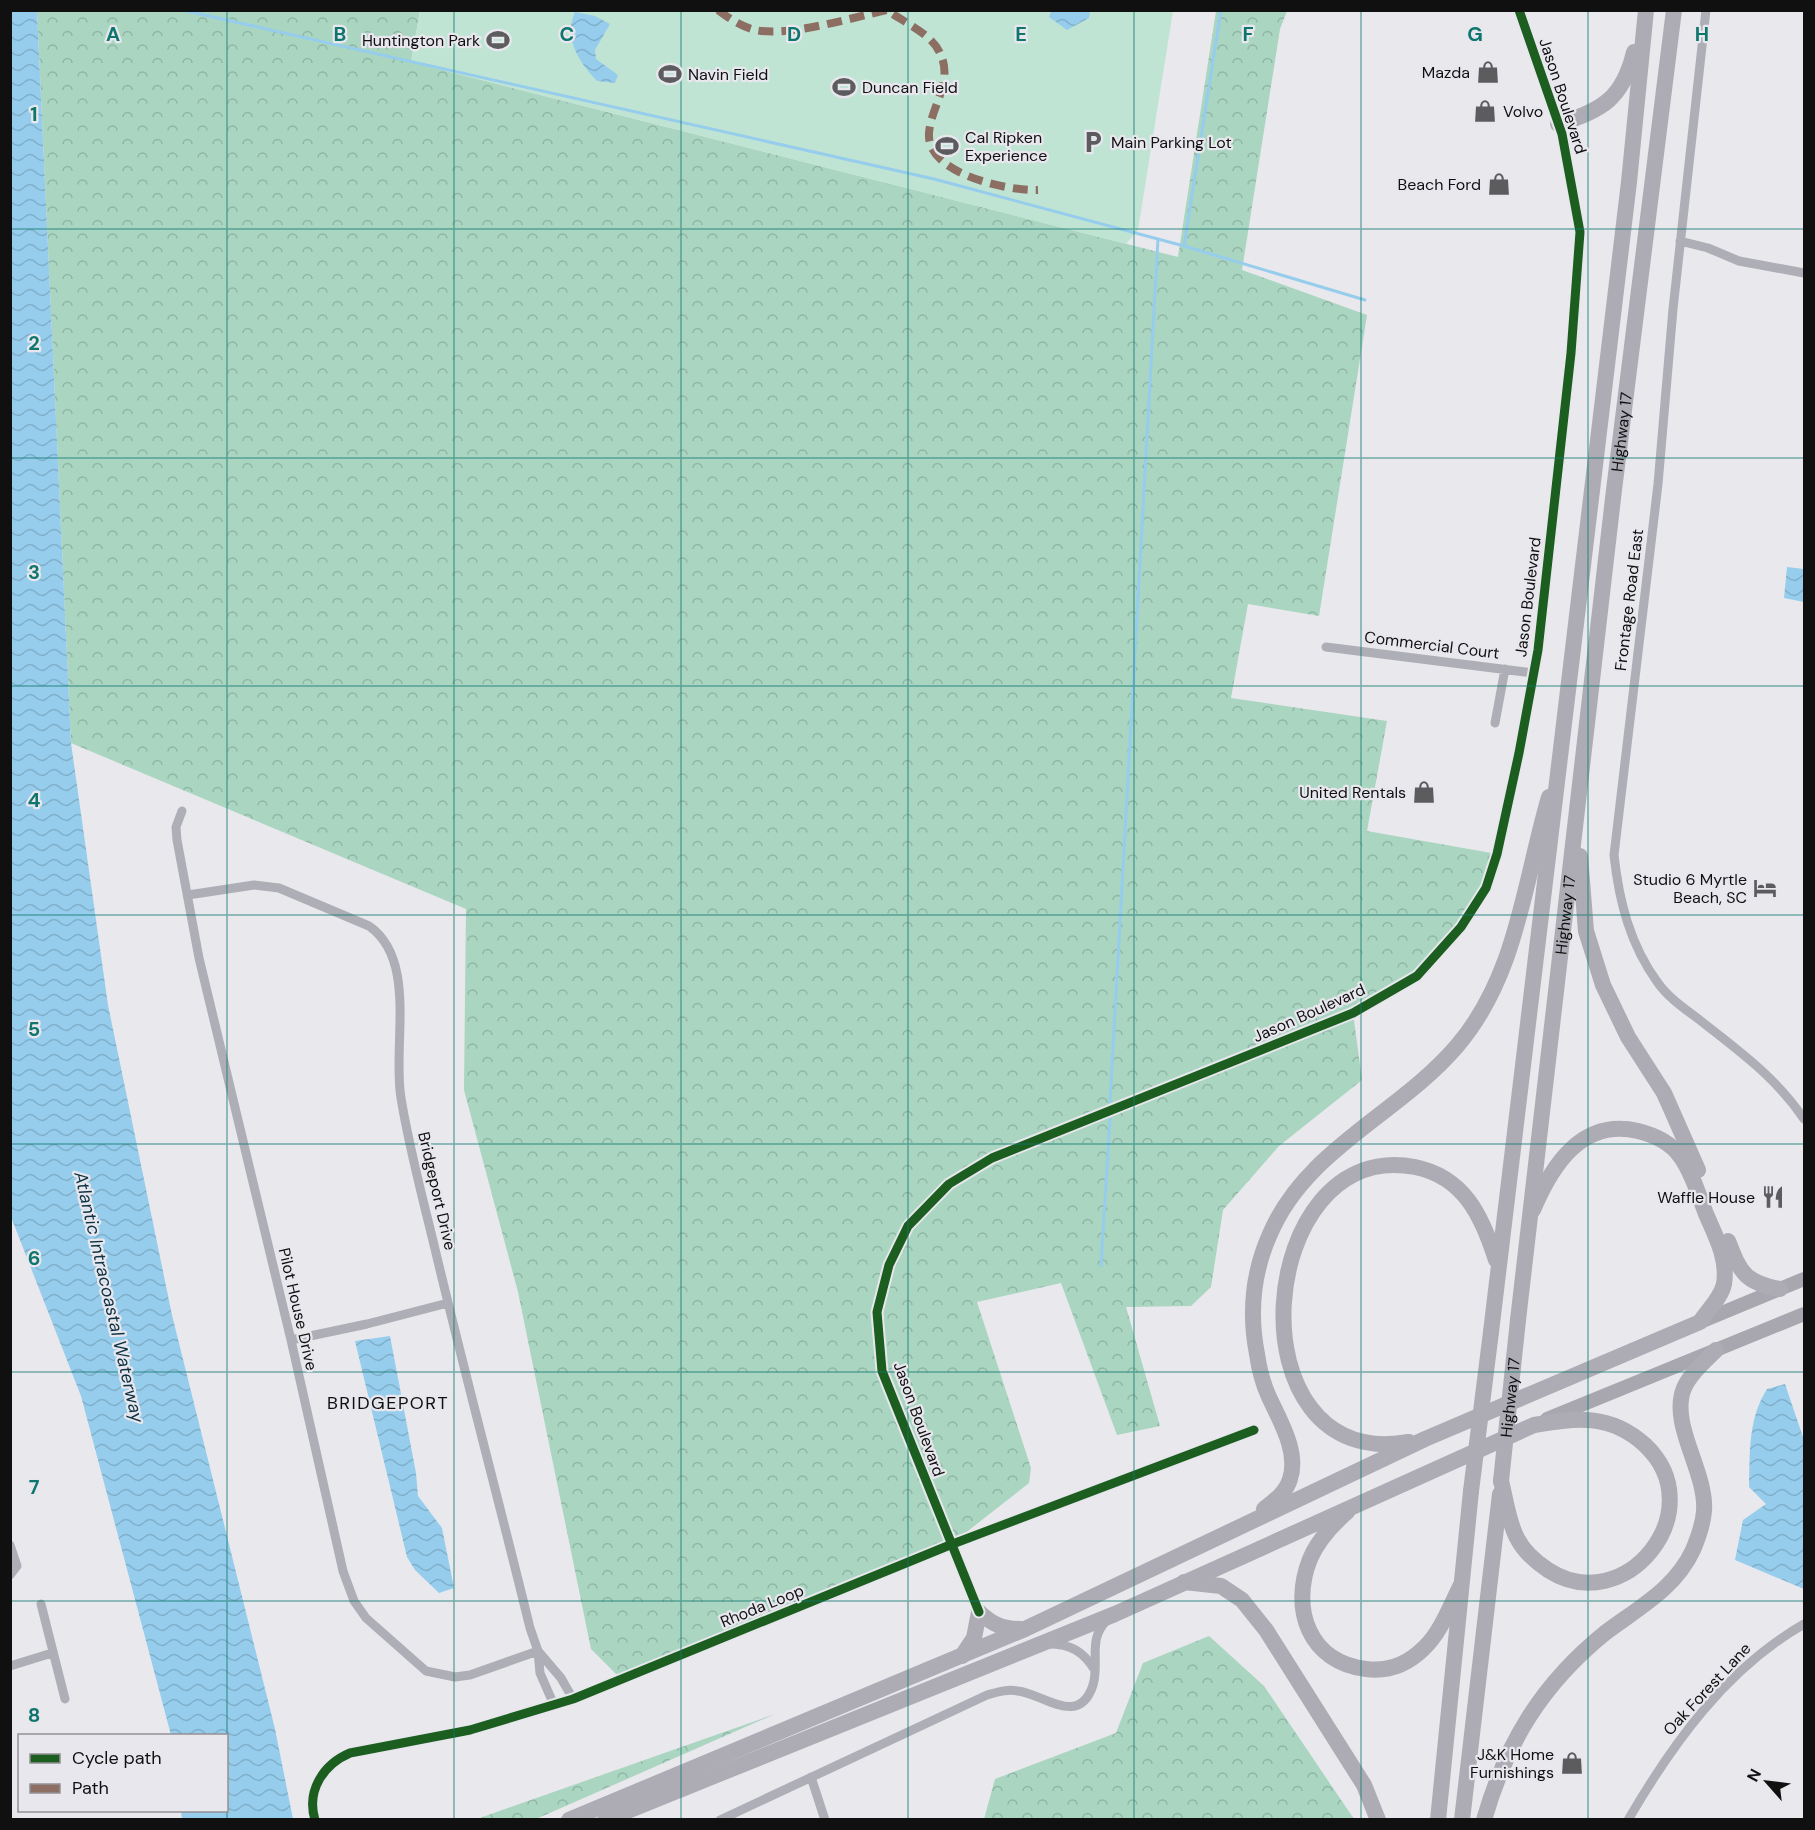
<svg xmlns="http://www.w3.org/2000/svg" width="1815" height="1830" viewBox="0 0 1815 1830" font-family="'DM Sans',sans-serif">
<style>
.forest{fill:url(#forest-crowns)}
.pitch{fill:#c0e4d3}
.water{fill:url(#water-waves)}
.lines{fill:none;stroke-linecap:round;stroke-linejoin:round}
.stream{stroke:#96cded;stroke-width:3}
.street{stroke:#aeaeb7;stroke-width:9}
.primary{stroke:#a8a7b0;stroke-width:14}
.highway{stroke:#adacb5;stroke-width:16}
.highway-bridge{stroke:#adacb5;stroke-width:16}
.quiet{stroke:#8d6e63;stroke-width:8;stroke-dasharray:15 8;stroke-linecap:butt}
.cycleway-casing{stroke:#e8e7ed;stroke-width:13}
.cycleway{stroke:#1b5e20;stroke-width:9}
.grid{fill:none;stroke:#0f766e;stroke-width:1.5;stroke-opacity:0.55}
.labels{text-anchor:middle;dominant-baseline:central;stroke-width:4.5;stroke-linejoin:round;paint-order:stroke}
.poi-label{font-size:16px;fill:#101011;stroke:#e8e7ed;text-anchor:end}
.street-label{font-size:16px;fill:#101011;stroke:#e8e7ed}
.water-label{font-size:18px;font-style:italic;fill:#0d3244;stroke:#e8e7ed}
.neighbourhood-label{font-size:18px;letter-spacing:1.5px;fill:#101011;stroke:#e8e7ed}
.grid-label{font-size:20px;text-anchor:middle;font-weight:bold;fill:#0f766e;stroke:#e8e7ed;stroke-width:4.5;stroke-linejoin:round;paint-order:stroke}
</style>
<defs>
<pattern id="forest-crowns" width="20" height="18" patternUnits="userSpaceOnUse" patternTransform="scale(1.5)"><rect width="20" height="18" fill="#a9d5c1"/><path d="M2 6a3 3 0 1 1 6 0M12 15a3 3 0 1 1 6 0" fill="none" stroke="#90b6a5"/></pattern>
<pattern id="water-waves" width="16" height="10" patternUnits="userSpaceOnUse" patternTransform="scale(1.5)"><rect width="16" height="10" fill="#96cded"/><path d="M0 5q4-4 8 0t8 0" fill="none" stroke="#80afca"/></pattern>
</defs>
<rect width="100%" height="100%" fill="#e9e8ec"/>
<path class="forest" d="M37 11H420L411 62 1178 257 1216 11H1287L1280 29 1242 270 1367 315 1319 616 1248 604 1231 698 1387 721 1367 831 1497 854 1486 888 1461 927 1417 976 1353 1013 1362 1080 1279 1146 1223 1210 1211 1287 1191 1306 1126 1307 1160 1426 1117 1435 1061 1283 977 1302 1031 1468 1029 1483 950 1545 621 1679 591 1649 518 1292 464 1090 466 909 71 743Z
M1209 1636 1264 1686 1354 1819H984L995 1779 1116 1733 1143 1663Z
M775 1714 536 1819H477Z"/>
<path class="pitch" d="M420 11H1173L1138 230 1126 244 411 62Z"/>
<path class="water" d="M1052 10H1090V11L1089 18 1067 30 1049 17Z
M37 11 71 743 108 1005 172 1315 275 1729 293 1819H182L181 1811 226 1810V1736L171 1735 81 1396 11 1217 10 11Z
M575 12 595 16 610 24 595 50 596 59 618 75 615 83 597 81C579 62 563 38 575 12Z
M1787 567 1804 569V602L1784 598Z
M390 1336 416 1473 418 1496 442 1528 454 1588 439 1593 415 1570 407 1557 355 1341Z
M1785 1384 1804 1440V1589L1735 1560 1743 1520 1766 1504 1749 1487C1750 1452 1748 1419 1767 1389Z"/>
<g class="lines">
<path class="stream" d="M182 10 934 179 1184 246 1365 300
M1184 246 1221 10
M1110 1102 1158 239
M1101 1266 1110 1119"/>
<path class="street" d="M1706 10 1673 309 1658 484 1614 855C1619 901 1630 945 1658 983 1670 1000 1690 1012 1706 1025 1743 1054 1778 1080 1804 1119
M1680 241 1708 248 1739 261 1804 273
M1326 647 1533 673
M1495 723 1505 669
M182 811 176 827 177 840 199 958 291 1340 343 1571 354 1601 366 1618 426 1671 455 1677 470 1675 538 1651
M188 895 254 885 279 888 369 926C418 960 392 1046 401 1098 409 1148 423 1199 435 1249 465 1375 499 1501 530 1628L538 1651 540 1673 554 1705
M291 1340 367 1324 448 1303
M10 1545 17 1566 10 1575
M41 1604 65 1699
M979 1612 882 1371 877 1312 889 1265 908 1226 949 1184 992 1158 1353 1013 1417 976 1461 927 1486 888 1497 854 1519 753 1538 650 1571 353 1580 232 1562 134 1519 10
M1049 1644C1070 1644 1083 1651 1094 1669
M538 1651 561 1678 573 1699
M10 1666 52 1653
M811 1777 825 1820
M315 1820C306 1790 324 1764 350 1753L470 1730 573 1699 950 1545 1254 1430
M720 1820 987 1695C998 1692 1007 1689 1018 1691 1044 1694 1079 1728 1093 1685 1100 1662 1087 1640 1107 1620
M1628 1820C1673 1743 1726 1669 1804 1624"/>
<path class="primary" d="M1700 1322 1804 1279
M1547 1419 1804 1314"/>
<g class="highway">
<path d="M1558 124C1602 111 1623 98 1634 52"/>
<path d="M1580 856 1586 931 1603 985 1628 1037 1664 1093 1698 1170"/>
<path d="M1728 1241C1740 1272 1745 1283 1780 1289"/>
<path id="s1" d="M1518 1320 1614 490 1674 10"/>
<path d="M1491 1332 1629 182 1646 10"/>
<path d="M1409 1442C1228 1474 1254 1136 1415 1167 1464 1177 1482 1216 1496 1260"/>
<path d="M1264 1509C1274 1501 1286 1493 1290 1479 1299 1452 1280 1421 1269 1397 1263 1384 1259 1368 1257 1354 1249 1313 1253 1272 1270 1234 1306 1149 1399 1114 1457 1046 1517 976 1524 882 1549 797"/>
<path d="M1347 1512C1332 1525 1318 1540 1310 1559 1290 1609 1309 1662 1366 1669 1389 1672 1408 1664 1424 1648 1441 1632 1450 1606 1461 1585"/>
<path d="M1184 1582 1221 1586 1242 1600 1266 1630 1364 1785 1378 1820"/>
<path d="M979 1612C993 1625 1003 1629 1021 1629"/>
<path d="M962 1656 974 1638 979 1612"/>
<path d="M569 1820 1025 1629 1425 1439 1700 1322C1708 1310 1721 1298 1724 1284 1728 1259 1716 1237 1706 1214 1699 1196 1692 1172 1680 1156 1670 1142 1654 1135 1638 1131 1582 1118 1552 1165 1533 1210"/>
<path d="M605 1820 1115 1614 1534 1425C1576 1418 1610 1413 1645 1445 1714 1510 1625 1620 1548 1570 1536 1562 1524 1552 1517 1538 1508 1521 1506 1500 1501 1481"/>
<path d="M1438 1820 1471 1491"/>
<path d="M1462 1820 1500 1494"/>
<path d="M1484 1820C1506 1743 1542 1684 1605 1633 1638 1608 1675 1589 1693 1550 1698 1538 1703 1525 1704 1511 1707 1472 1669 1424 1684 1388 1691 1373 1705 1361 1716 1350"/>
</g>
<g class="highway-bridge">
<path id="s2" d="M1501 1481 1518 1320"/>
<path d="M1471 1491 1491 1332"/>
</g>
<path class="quiet" d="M718 10C730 19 740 26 755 30 788 37 851 18 887 10 903 22 932 34 940 53 954 82 931 106 929 133 926 174 1008 191 1038 190"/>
<g class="cycleway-casing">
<path id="cycleway" d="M979 1612 882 1371 877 1312 889 1265 908 1226 949 1184 992 1158 1353 1013 1417 976 1461 927 1486 888 1497 854 1519 753 1538 650 1571 353 1580 232 1562 134 1519 10
M315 1820C306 1790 324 1764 350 1753L470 1730 573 1699 950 1545 1254 1430"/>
</g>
<use href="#cycleway" class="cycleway"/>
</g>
<path class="grid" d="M227 10V1820M454 10V1820M681 10V1820M908 10V1820M1134 10V1820M1361 10V1820M1588 10V1820M10 229H1804M10 458H1804M10 686H1804M10 915H1804M10 1144H1804M10 1372H1804M10 1601H1804"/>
<defs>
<g id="stadium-bare" transform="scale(1.8)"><path d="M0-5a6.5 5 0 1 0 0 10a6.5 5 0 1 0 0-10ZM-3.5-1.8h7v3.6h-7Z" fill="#5c5c5e" stroke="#e8e7ed" stroke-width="2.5" paint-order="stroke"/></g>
<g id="shop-bare" transform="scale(1.8)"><path d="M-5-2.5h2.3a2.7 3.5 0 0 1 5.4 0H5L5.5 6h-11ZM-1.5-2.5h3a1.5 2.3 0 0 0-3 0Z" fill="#5c5c5e" stroke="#e8e7ed" stroke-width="2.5" paint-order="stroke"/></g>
<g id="parking-bare" transform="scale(1.8)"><path d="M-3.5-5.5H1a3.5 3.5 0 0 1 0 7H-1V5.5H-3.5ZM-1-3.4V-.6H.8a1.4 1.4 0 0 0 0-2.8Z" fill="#5c5c5e" stroke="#e8e7ed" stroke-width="2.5" paint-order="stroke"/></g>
<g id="hotel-bare" transform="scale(1.8)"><path d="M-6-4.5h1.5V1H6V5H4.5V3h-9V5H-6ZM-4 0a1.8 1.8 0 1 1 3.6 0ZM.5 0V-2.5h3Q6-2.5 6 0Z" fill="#5c5c5e" stroke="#e8e7ed" stroke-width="2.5" paint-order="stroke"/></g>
<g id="restaurant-bare" transform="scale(1.8)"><path d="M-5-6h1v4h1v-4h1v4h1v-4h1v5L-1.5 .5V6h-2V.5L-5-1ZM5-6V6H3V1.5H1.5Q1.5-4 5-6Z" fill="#5c5c5e" stroke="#e8e7ed" stroke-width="2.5" paint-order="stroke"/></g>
</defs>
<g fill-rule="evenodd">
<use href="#stadium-bare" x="498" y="40"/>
<use href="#shop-bare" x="1488" y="72"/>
<use href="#stadium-bare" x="670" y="74"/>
<use href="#stadium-bare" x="844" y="87"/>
<use href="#shop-bare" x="1485" y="111"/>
<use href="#parking-bare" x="1093" y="142"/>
<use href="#stadium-bare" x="947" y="146"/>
<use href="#shop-bare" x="1499" y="184"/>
<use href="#shop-bare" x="1424" y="792"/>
<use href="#hotel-bare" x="1765" y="888"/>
<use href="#restaurant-bare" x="1773" y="1197"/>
<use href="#shop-bare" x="1572" y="1763"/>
</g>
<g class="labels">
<g class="poi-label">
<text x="480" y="40">Huntington Park</text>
<text x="1470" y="72">Mazda</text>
<text x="688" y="74" text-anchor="start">Navin Field</text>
<text x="862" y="87" text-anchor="start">Duncan Field</text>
<text x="1503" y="111" text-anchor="start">Volvo</text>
<text x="965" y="137" text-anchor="start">Cal Ripken<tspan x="965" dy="18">Experience</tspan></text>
<text x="1111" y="142" text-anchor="start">Main Parking Lot</text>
<text x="1481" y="184">Beach Ford</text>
<text x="1406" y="792">United Rentals</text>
<text x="1747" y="879">Studio 6 Myrtle<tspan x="1747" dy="18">Beach, SC</tspan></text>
<text x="1755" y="1197">Waffle House</text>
<text x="1554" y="1754">J&amp;K Home<tspan x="1554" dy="18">Furnishings</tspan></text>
</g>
<g class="street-label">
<text transform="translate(1563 96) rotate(72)">Jason Boulevard</text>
<text stroke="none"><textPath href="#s1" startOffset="894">Highway 17</textPath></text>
<text transform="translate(1528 597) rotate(-83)">Jason Boulevard</text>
<text transform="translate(1629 600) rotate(-83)">Frontage Road East</text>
<text transform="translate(1432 645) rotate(7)">Commercial Court</text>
<text stroke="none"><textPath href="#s1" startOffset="408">Highway 17</textPath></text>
<text transform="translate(1309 1013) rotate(-24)">Jason Boulevard</text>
<text transform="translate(437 1191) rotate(77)">Bridgeport Drive</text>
<text transform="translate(298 1309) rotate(77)">Pilot House Drive</text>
<text stroke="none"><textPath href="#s2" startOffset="84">Highway 17</textPath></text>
<text transform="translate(919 1419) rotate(70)">Jason Boulevard</text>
<text transform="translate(762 1606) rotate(-22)">Rhoda Loop</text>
<text transform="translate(1707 1689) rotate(-47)">Oak Forest Lane</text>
</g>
<g class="water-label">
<text transform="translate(109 1297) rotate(77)">Atlantic Intracoastal Waterway</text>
</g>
<g class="neighbourhood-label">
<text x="388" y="1403">BRIDGEPORT</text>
</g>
</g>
<g class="grid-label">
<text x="113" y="41">A</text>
<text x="340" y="41">B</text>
<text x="567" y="41">C</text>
<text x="794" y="41">D</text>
<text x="1021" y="41">E</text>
<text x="1248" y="41">F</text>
<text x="1475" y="41">G</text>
<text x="1702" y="41">H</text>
<text x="34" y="121">1</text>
<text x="34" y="350">2</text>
<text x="34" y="579">3</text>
<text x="34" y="807">4</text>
<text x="34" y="1036">5</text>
<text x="34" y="1265">6</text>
<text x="34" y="1494">7</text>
<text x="34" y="1722">8</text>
</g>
<rect width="1815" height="1830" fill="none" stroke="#101011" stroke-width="24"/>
<rect x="18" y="1734" width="210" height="78" fill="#e8e7ed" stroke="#929195" stroke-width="1.5"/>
<rect x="30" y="1754" width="30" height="9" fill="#1b5e20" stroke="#929195" stroke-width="1.5"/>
<text x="72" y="1764" font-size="18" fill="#101011">Cycle path</text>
<rect x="30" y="1784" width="30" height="9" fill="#8d6e63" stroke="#929195" stroke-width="1.5"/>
<text x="72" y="1794" font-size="18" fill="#101011">Path</text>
<g transform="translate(1767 1782) rotate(298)" stroke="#e8e7ed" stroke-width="4.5" paint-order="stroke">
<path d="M0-4.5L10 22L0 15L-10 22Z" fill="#101011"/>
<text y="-9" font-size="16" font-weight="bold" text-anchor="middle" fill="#101011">N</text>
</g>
</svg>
